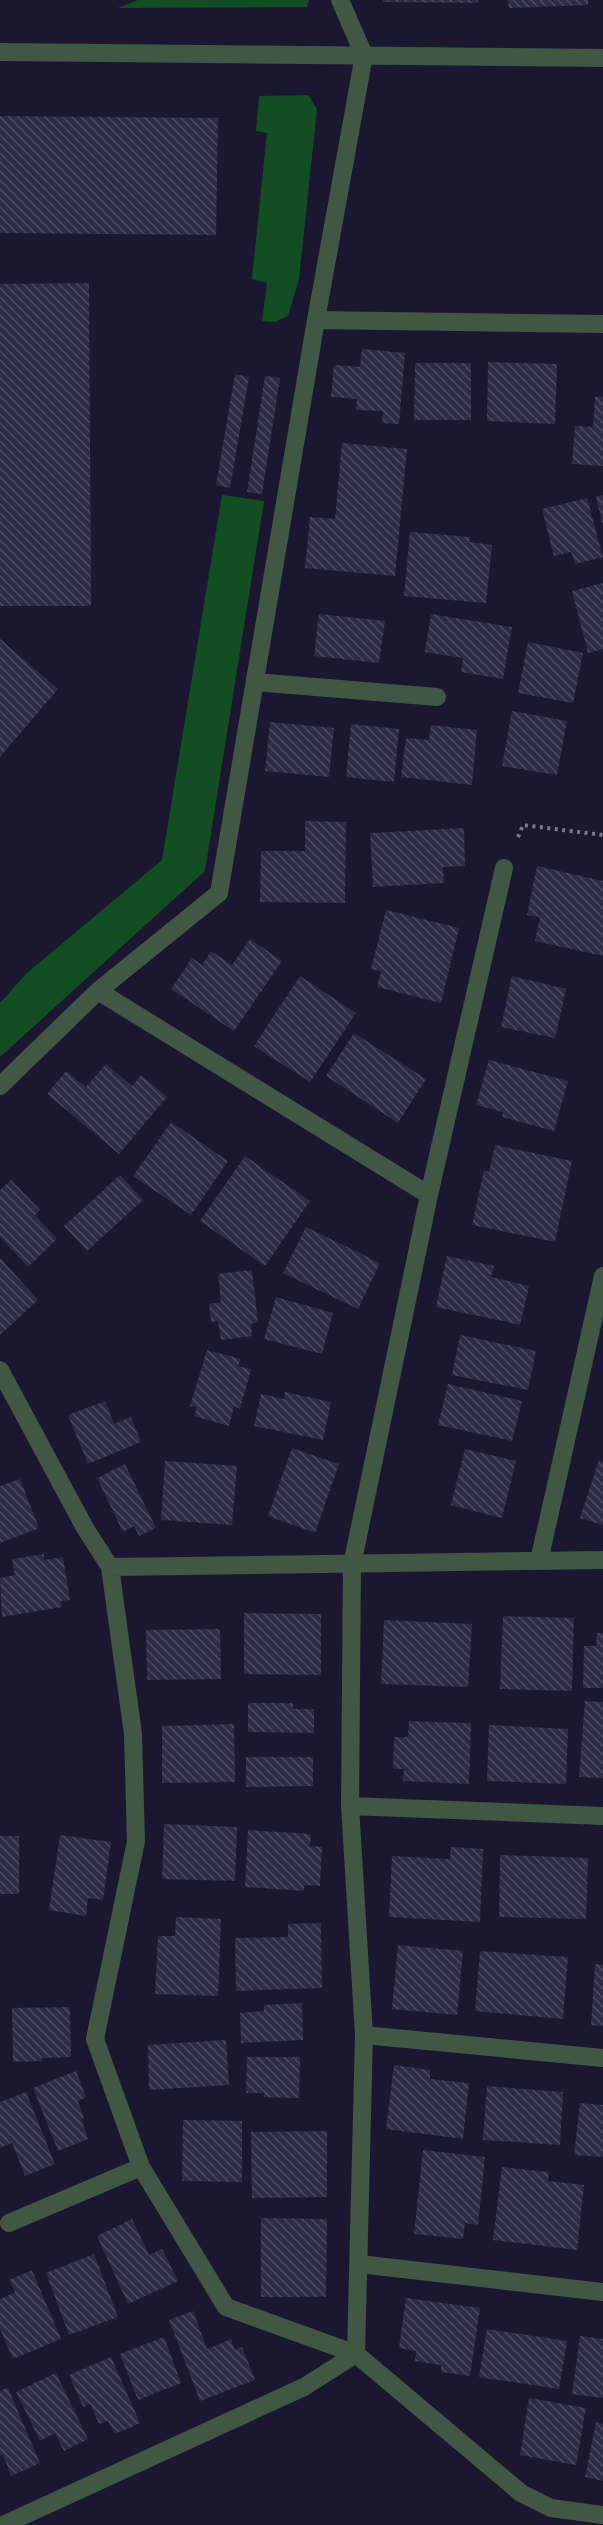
<svg xmlns="http://www.w3.org/2000/svg" width="603" height="2525" viewBox="0 0 603 2525" font-family="'Titillium Web',sans-serif">
<style>
.green{fill:#134e23}
.building{fill:url(#building-back-hatch)}
.lines{fill:none;stroke-linecap:round;stroke-linejoin:round}
.path{stroke:#7a788d;stroke-width:4;stroke-dasharray:3 4.5;stroke-linecap:butt}
.minor{stroke:#405744;stroke-width:18}
</style>
<defs>
<pattern id="building-back-hatch" width="6" height="6" patternUnits="userSpaceOnUse" patternTransform="scale(1.5)"><rect width="6" height="6" fill="#2e2b46"/><path d="M-1 5l2 2M0 0l6 6M5-1l2 2" fill="none" stroke="#4c4961"/></pattern>
</defs>
<rect width="100%" height="100%" fill="#1b1730"/>
<path class="green" d="M138 0H309L307 7 118 8Z
M308 95 317 109 299 279 288 316 275 322 262 321 267 283 252 279 267 133 256 131 259 96Z
M222 495 264 501 205 871 0 1057V1003L27 973 162 860Z"/>
<path class="building" d="M383 0H478V3L383 2Z
M508 0H588V5L509 8Z
M0 116 218 118 216 235 0 233Z
M89 283 91 606H0V284Z
M362 349 405 353 399 424 382 423 383 411 356 410 357 399 331 397 334 365 360 367Z
M488 362 557 364 555 424 487 421Z
M415 363H471V420H414Z
M235 374 249 377 230 488 216 485Z
M265 376 280 378 262 494 247 492Z
M595 397H603V466L572 464 575 426 593 427Z
M342 443 407 449 395 576 305 568 310 517 335 519Z
M603 495V523H602L596 496Z
M587 498 603 557 575 564 571 552 554 556 542 509Z
M410 532 470 537 469 542 492 545 486 603 404 596Z
M603 583V649L588 653 572 591Z
M319 614 385 621 379 663 314 656Z
M431 614 512 627 503 679 461 672 463 658 425 652Z
M0 639 58 689 0 757Z
M528 642 583 653 573 703 518 693Z
M512 711 567 721 557 775 502 766Z
M270 722 334 728 329 777 265 771Z
M351 724 399 729 394 782 346 777Z
M431 725 477 730 472 785 401 777 406 738 429 740Z
M305 821 346 822 345 903 260 902 261 851H305Z
M464 828 465 866 443 867 444 883 373 887 370 833Z
M537 866 603 881V956L535 941 540 917 527 915Z
M386 910 459 928 441 1003 377 987 381 971 371 969Z
M250 939 282 961 234 1031 171 989 192 958 202 965 211 951 232 965Z
M300 976 356 1013 310 1082 254 1046Z
M512 976 566 989 555 1038 501 1027Z
M354 1033 426 1079 398 1123 326 1076Z
M489 1060 568 1081 554 1131 502 1117 503 1112 476 1105Z
M106 1064 132 1086 141 1075 167 1097 119 1154 47 1094 66 1071 86 1087Z
M171 1122 228 1161 191 1215 133 1176Z
M495 1145 572 1161 555 1242 472 1225 484 1170 489 1172Z
M245 1156 310 1201 265 1266 200 1221Z
M120 1175 143 1200 87 1251 64 1226Z
M11 1180 40 1210 35 1215 57 1239 28 1267 0 1237V1190Z
M306 1227 380 1263 358 1309 283 1273Z
M447 1256 494 1266 491 1277 529 1286 520 1325 436 1307Z
M0 1258 38 1300 0 1335Z
M252 1270 258 1322 251 1324 252 1336 221 1340 218 1321 211 1322 209 1304 221 1302 218 1274Z
M276 1297 333 1313 322 1354 264 1339Z
M460 1335 536 1351 528 1390 452 1375Z
M207 1350 241 1359 238 1366 251 1369 240 1409 234 1406 229 1426 194 1416 197 1407 190 1406Z
M448 1384 522 1401 512 1441 438 1425Z
M285 1392 331 1402 323 1440 254 1426 261 1394 284 1399Z
M105 1401 114 1424 131 1417 141 1442 88 1464 68 1415Z
M292 1448 339 1464 315 1533 268 1516Z
M465 1449 516 1461 502 1518 451 1505Z
M599 1460 603 1462V1525L580 1518Z
M165 1461 237 1466 232 1525 161 1520Z
M125 1464 156 1528 139 1536 134 1526 123 1532 97 1478Z
M20 1479 39 1528 0 1543V1486Z
M44 1554V1560L63 1557 70 1600 61 1601 62 1607 2 1617 0 1578 15 1575 12 1559Z
M244 1613 321 1614V1675L244 1674Z
M503 1616 574 1618 572 1691 500 1689Z
M384 1620 472 1624 468 1687 381 1684Z
M220 1629 221 1679 147 1680 146 1630Z
M597 1633H603V1688H583L584 1646H596Z
M585 1701 603 1702V1778L579 1777Z
M248 1703H293V1709H314V1733L248 1732Z
M409 1721 471 1723 469 1784 403 1781 404 1769H393L394 1737H408Z
M234 1724 235 1782 162 1783V1726Z
M489 1725 568 1729 566 1784 487 1781Z
M246 1757H313V1786L246 1787Z
M164 1824 237 1827 235 1881 162 1879Z
M248 1830 311 1834 310 1846 322 1847 320 1886 304 1885V1891L245 1887Z
M60 1835 111 1842 103 1900 88 1898 86 1916 49 1910Z
M0 1836H19V1894H0Z
M451 1847 483 1849 480 1922 389 1917 392 1856 450 1859Z
M500 1855 588 1858 586 1919 499 1917Z
M176 1917 221 1919 218 1996 155 1994 158 1936H175Z
M321 1923 322 1988 236 1991 235 1938 288 1937V1924Z
M398 1945 463 1951 457 2015 392 2009Z
M480 1951 568 1957 563 2019 475 2011Z
M595 1964 603 1965V2026L591 2025Z
M302 2003 303 2040 241 2043 240 2013 264 2011V2005Z
M70 2007 71 2057 42 2058V2061L13 2062 12 2008Z
M226 2040 229 2085 149 2090 148 2045Z
M247 2057H300L299 2098 264 2097V2093H246Z
M394 2065 430 2070V2079L469 2083 463 2139 386 2129Z
M76 2071 86 2097 78 2101 84 2118 81 2119 88 2139 58 2151 33 2088Z
M487 2086 563 2092 560 2145 483 2140Z
M26 2092 55 2164 25 2176 12 2143 0 2148V2102Z
M580 2103 603 2105V2157L574 2155Z
M183 2120 242 2121V2182L182 2181Z
M327 2131V2197L252 2198 251 2132Z
M423 2150 485 2157 478 2225 465 2223 463 2239 414 2234Z
M502 2167 549 2172 548 2181 584 2185 577 2250 493 2240Z
M261 2218 327 2219 326 2297H261Z
M132 2219 149 2255 162 2249 178 2281 128 2304 97 2236Z
M94 2254 118 2317 69 2335 46 2273Z
M32 2270 61 2339 13 2359 0 2329V2299L15 2292 9 2280Z
M406 2298 480 2308 470 2376 441 2372V2365L415 2361 416 2351 399 2348Z
M193 2311 207 2349 231 2339 235 2350 242 2347 255 2380 200 2401 169 2320Z
M487 2329 567 2341 559 2389 479 2377Z
M580 2336 603 2339V2398L572 2394Z
M164 2337 181 2383 138 2400 120 2354Z
M111 2357 140 2423 115 2434 108 2421 99 2424 90 2404 83 2407 69 2375Z
M56 2373 88 2439 64 2451 55 2433 40 2441 16 2392Z
M8 2388 40 2463 11 2476 3 2455 0 2456V2391Z
M529 2398 586 2408 576 2465 520 2455Z
M596 2422 603 2424V2481L585 2477Z"/>
<g class="lines">
<path class="path" d="M518 837 523 825 603 835"/>
<path class="minor" d="M0 52 603 58
M316 320 603 324
M255 682 437 697
M98 991 429 1195
M0 1086 98 991 219 893 316 320 364 55 340 0
M0 1370 85 1528 110 1567 133 1734 136 1841 95 2039 141 2167 226 2307 356 2354 521 2493 551 2508 603 2515
M539 1561 603 1276
M110 1567 603 1560
M350 1806 603 1816
M364 2035 603 2058
M9 2223 141 2167
M359 2264 603 2292
M3 2525 304 2387 356 2354 364 2035 350 1806 352 1565 429 1195 504 868"/>
</g>
</svg>
